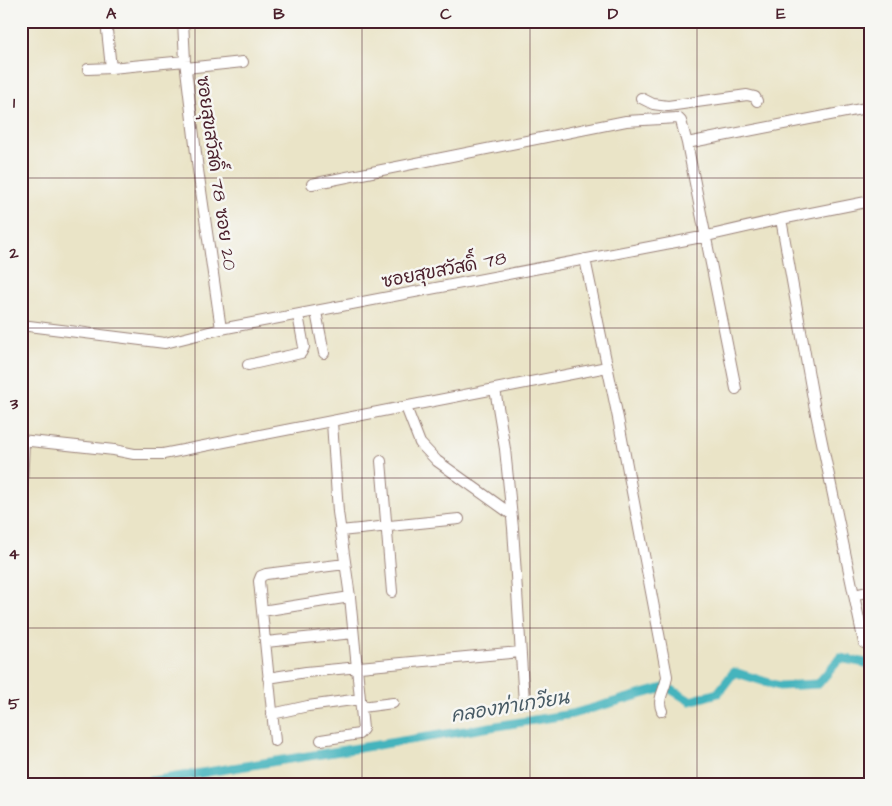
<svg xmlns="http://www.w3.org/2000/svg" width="892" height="806" viewBox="0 0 892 806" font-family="'Architects Daughter','Playpen Sans Thai',sans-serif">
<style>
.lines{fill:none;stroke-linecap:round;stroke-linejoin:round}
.canal{stroke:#45b4bd;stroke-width:9}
.minor-casing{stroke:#9a8279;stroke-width:12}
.minor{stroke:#fff;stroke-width:10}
.grid{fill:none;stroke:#4a1f2b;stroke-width:1;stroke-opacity:0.55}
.labels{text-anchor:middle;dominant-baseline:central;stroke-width:5;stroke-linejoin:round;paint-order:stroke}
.street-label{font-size:18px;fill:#4a1f2b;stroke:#f6f6f2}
.water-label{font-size:19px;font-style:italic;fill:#485b65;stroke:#f6f6f2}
.neatline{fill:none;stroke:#4a1f2b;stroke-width:2}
.grid-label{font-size:16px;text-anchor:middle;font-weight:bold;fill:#4a1f2b}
</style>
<rect width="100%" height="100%" fill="#f6f6f2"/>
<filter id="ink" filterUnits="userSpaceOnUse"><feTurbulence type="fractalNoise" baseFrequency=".02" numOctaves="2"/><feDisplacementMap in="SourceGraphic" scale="10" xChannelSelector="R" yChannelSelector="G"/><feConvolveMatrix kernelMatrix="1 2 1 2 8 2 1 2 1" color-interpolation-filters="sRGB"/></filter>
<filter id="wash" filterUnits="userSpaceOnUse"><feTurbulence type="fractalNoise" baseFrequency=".0096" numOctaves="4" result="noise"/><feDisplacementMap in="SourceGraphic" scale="20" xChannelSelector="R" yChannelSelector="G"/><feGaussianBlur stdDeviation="1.12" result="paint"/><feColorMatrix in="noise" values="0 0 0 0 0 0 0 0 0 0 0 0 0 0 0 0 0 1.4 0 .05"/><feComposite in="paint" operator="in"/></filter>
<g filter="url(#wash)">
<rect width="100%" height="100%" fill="#eae4c7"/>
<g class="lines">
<path class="canal" d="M126 785 572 714 667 687 690 701 718 693 734 672 779 686 818 684 840 658 871 664"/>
</g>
</g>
<g filter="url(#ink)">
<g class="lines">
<g class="minor-casing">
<path id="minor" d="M106 21 111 68 185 61
M183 21 185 61 198 170 221 329
M186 68 243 62
M88 69 111 68
M641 98 653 104 668 106 747 95 755 97 757 101
M687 143 871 107
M312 184 626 121 678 118 681 121 687 143 736 389
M781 219 814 404 864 643
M585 259 618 418 667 676C666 689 656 699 662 711
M316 312 324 353
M21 325 165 343 221 329 707 236 781 219 871 201
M248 365 301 353 304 347 298 315
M495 389 505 449 513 528 524 703
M406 407 420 443 437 461 511 514
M21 440 114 450 134 454H163L607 367
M381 461 392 592
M21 510 24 440
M340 531 459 519
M854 595 871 591
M262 611 350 597
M266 642 353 633
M268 678 306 672 520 652
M362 707 393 703
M272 714 308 706 360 699
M321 740 359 734 363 729 350 597 338 512 332 422
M275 741 259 581 261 576 266 574 345 564"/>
</g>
<use href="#minor" class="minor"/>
</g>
</g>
<path class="grid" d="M195 21V785M362 21V785M530 21V785M697 21V785M21 178H871M21 328H871M21 478H871M21 628H871"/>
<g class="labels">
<g class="street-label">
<text transform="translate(216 173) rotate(82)">ซอยสุขสวัสดิ์ 78 ซอย 20</text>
<text transform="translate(444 270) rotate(-11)">ซอยสุขสวัสดิ์ 78</text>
</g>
<g class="water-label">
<text transform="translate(510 707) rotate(-9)">คลองท่าเกวียน</text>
</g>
</g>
<rect width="892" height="806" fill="none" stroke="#f6f6f2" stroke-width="55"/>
<rect x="28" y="28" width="836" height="750" class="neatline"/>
<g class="grid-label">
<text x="111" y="19">A</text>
<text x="279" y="19">B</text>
<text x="446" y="19">C</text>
<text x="613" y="19">D</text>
<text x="781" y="19">E</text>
<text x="14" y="108">1</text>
<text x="14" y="258">2</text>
<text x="14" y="409">3</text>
<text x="14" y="559">4</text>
<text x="14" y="709">5</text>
</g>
</svg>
